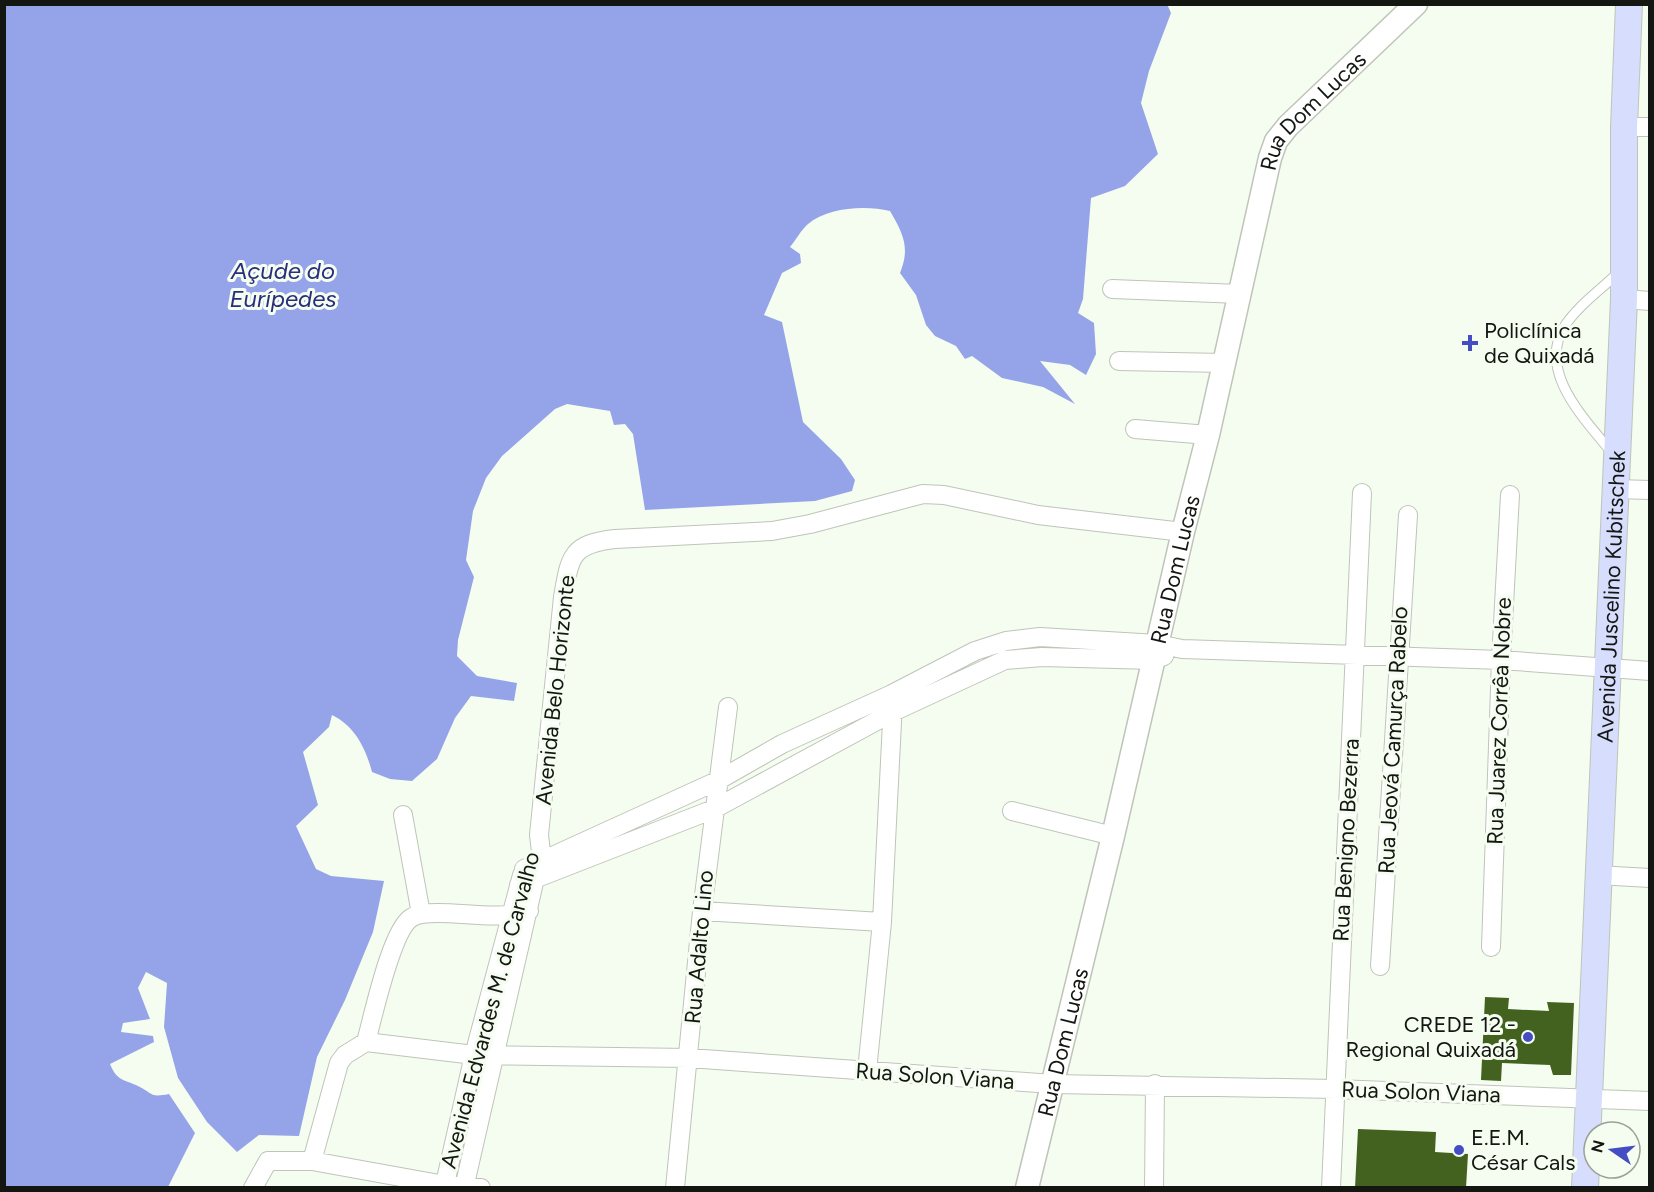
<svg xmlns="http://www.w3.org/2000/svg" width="1654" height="1192" viewBox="0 0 1654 1192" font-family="Figtree,sans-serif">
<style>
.water{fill:#95a4e8}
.building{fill:#43621f}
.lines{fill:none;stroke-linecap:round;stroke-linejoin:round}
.service-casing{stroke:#bec5b8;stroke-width:11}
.minor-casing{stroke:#bec5b8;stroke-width:20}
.tertiary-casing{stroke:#bec5b8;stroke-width:25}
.secondary-casing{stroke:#bec5b8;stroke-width:28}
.service{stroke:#fff;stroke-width:9}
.minor{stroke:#fff;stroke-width:18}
.tertiary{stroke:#fff;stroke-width:22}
.secondary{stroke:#d7ddfd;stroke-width:26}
.poi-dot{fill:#444dc1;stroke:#f5fdf0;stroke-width:2}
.labels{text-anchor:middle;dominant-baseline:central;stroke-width:6;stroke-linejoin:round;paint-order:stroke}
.street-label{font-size:22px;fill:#131611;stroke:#f5fdf0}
.poi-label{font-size:22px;fill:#131611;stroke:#f5fdf0;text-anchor:start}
.water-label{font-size:24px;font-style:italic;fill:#282d7c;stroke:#f5fdf0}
</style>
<rect width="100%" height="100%" fill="#f5fdf0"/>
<path class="water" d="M5 4H1167L1171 13 1149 71 1141 103 1158 154 1125 186 1091 198 1083 299 1078 313 1094 323 1096 354 1086 375 1070 365 1040 361 1075 404 1043 387 1002 378 972 356 965 359 956 346 935 336 926 325 916 295 900 273C910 248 904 235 890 211 866 205 828 207 808 224 801 230 796 240 790 247L800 254 801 263 782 273 764 315 782 322 803 422 841 459 855 480 852 491 815 501 645 510 633 434 625 424 614 425 610 411 567 404 555 409 502 456 486 478 473 511 466 560 474 577 458 640 457 656 477 676 517 683 514 701 471 696 455 718 437 759 412 781 390 779 372 772C366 749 355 726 332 715L329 727 303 752 318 805 296 826 316 869 331 876 384 881 373 932 345 1000 317 1057 299 1136 259 1135 237 1152 207 1122 178 1078 164 1027 167 983 146 972 138 988 150 1019 123 1023 121 1032 153 1036 154 1042 110 1064C117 1081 123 1079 138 1086 153 1093 149 1098 169 1094L195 1133 168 1187H5Z"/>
<path class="building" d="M1485 997 1509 998 1508 1009 1549 1011 1547 1002 1574 1003 1571 1075H1553L1550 1065 1502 1063 1501 1081 1481 1080Z
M1358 1129 1436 1132 1435 1152 1468 1154 1466 1188H1355Z"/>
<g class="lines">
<g class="service-casing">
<path id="service" d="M1612 453C1586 420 1537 373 1564 327 1578 305 1602 289 1620 271"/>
</g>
<g class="minor-casing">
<path id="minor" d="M1624 127H1650
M1112 289 1240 294
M1624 299 1650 301
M1119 361 1225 363
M1135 429 1208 435
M1615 489 1650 490
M1012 811 1113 836
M403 815 421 914
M524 869 717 781 782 744 892 694 975 651 1006 641 1040 637 1158 644 1182 649 1501 660 1650 671
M1597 875 1650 878
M519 885 714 809 895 711 1005 660 1042 657 1153 660 1164 656
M702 911 882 922
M1491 947 1501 660 1510 495
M1380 966 1408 515
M366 1042 474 1055 689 1058 1053 1084 1335 1089 1650 1101
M867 1071 882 922 893 702
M312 1161 445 1185 481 1188
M253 1188 268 1161H312L339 1063 345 1055 366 1042C373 1017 391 931 411 918 418 913 429 913 438 913 469 913 498 920 529 911
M444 1188 474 1055 522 875
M464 1188 541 852 539 835 563 597C570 556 571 544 615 539L772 531 810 524 923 494 944 495 1038 515 1183 532
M675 1188 702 911 728 707
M1154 1188 1155 1084
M1331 1188 1362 493"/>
</g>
<g class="tertiary-casing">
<g id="tertiary">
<path id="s1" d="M1027 1188 1113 836 1183 532 1208 435 1270 158 1276 141 1288 126 1416 4"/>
</g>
</g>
<g class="secondary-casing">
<g id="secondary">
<path id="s2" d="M1585 1188 1624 299V127L1629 4"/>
</g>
</g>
<use href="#service" class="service"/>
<use href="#minor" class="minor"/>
<use href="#tertiary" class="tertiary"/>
<use href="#secondary" class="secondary"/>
</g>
<g class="poi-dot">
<path d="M1467 334h6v6h6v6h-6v6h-6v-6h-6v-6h6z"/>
<circle cx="1528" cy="1037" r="6"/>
<circle cx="1459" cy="1150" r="6"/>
</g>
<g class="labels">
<g class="street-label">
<text stroke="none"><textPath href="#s1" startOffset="1122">Rua Dom Lucas</textPath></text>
<text stroke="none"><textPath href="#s1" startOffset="636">Rua Dom Lucas</textPath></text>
<text stroke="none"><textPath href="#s2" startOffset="592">Avenida Juscelino Kubitschek</textPath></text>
<text transform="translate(555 690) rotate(-84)">Avenida Belo Horizonte</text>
<text transform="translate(1499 721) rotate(-88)">Rua Juarez Corrêa Nobre</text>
<text transform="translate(1393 740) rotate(-87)">Rua Jeová Camurça Rabelo</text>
<text transform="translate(1346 840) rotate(-87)">Rua Benigno Bezerra</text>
<text transform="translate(699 947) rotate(-85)">Rua Adalto Lino</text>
<text transform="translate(490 1010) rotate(-75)">Avenida Edvardes M. de Carvalho</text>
<text stroke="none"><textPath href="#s1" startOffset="150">Rua Dom Lucas</textPath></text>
<text transform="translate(935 1076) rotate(4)">Rua Solon Viana</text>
<text transform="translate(1421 1092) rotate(2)">Rua Solon Viana</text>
</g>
<g class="poi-label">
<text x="1484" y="330">Policlínica<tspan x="1484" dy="25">de Quixadá</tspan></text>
<text x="1516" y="1024" text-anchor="end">CREDE 12 -<tspan x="1516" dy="25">Regional Quixadá</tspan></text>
<text x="1471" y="1137">E.E.M.<tspan x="1471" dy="25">César Cals</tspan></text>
</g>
<g class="water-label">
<text x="283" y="270">Açude do<tspan x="283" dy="28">Eurípedes</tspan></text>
</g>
</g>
<rect width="1654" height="1192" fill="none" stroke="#131611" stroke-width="12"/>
<g transform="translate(1612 1150) rotate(284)"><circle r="28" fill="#f5fdf0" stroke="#9ba197" stroke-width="1.5"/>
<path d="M0-4.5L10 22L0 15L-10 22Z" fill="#444dc1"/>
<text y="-9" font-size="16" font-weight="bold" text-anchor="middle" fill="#131611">N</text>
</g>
</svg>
